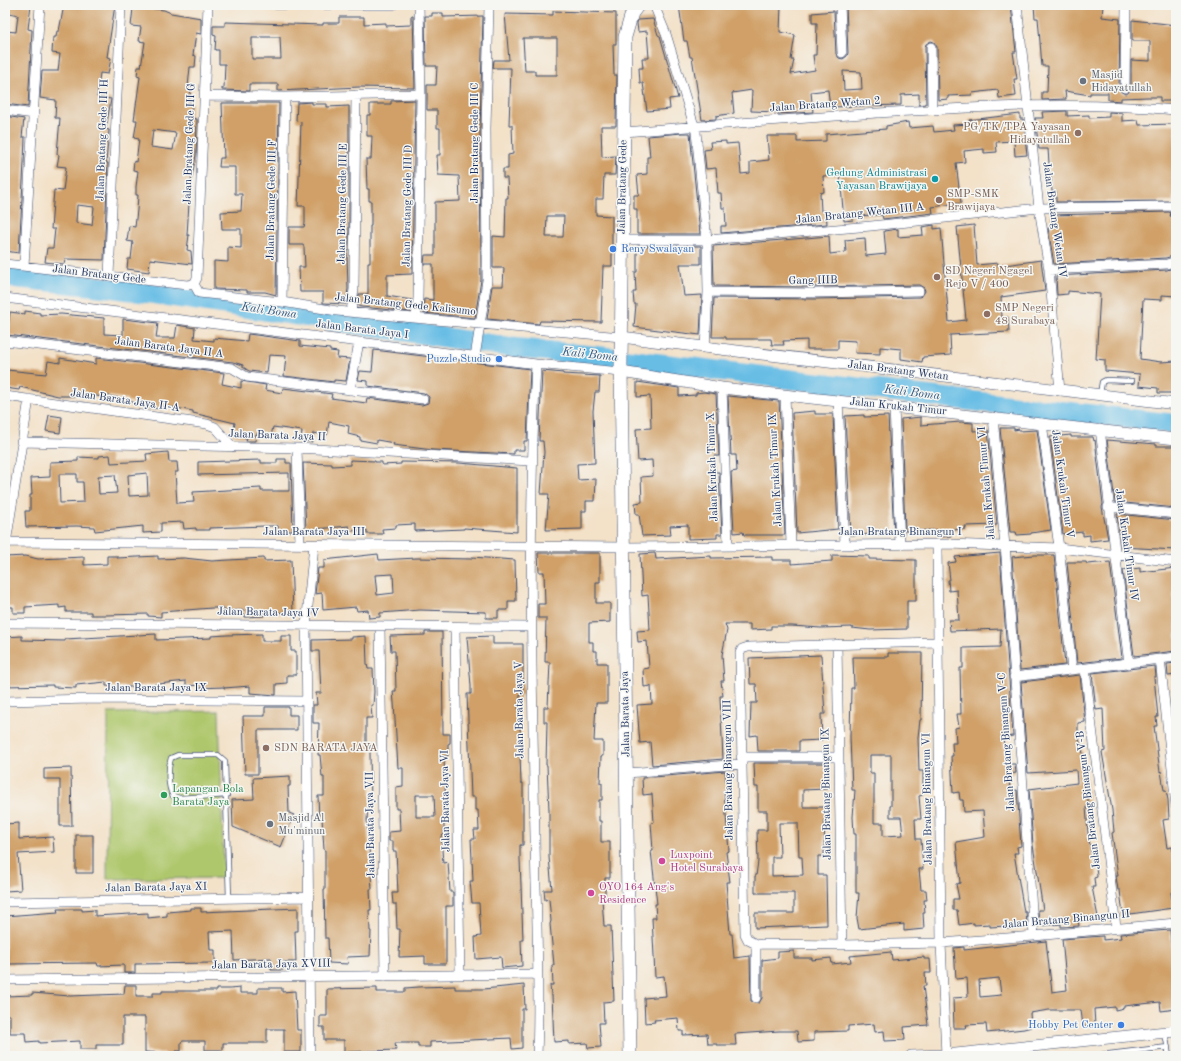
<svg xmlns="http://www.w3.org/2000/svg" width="1181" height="1061" viewBox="0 0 1181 1061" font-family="'Old Standard TT',serif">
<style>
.green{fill:#afc76c;stroke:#657b65}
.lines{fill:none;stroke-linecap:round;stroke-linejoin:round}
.river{stroke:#68bde5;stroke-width:20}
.building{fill:#d0a068;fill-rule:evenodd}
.service-casing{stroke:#3b4a6e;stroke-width:6}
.minor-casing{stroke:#3b4a6e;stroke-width:10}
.tertiary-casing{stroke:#3b4a6e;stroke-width:12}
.secondary-casing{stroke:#3b4a6e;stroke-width:14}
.service{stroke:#fff;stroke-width:4.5}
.minor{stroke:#fff;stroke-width:9}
.tertiary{stroke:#fff;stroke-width:11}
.secondary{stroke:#fff;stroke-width:13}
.worship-dot{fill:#6b7280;stroke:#f6f6f2;stroke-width:1.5}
.education-dot{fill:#8d6e63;stroke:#f6f6f2;stroke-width:1.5}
.culture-dot{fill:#0f9aa8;stroke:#f6f6f2;stroke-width:1.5}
.shop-dot{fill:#3f7fe0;stroke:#f6f6f2;stroke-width:1.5}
.leisure-dot{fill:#2e9e5b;stroke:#f6f6f2;stroke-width:1.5}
.hotel-dot{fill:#d1479c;stroke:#f6f6f2;stroke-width:1.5}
.labels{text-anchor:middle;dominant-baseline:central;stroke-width:3;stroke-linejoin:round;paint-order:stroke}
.worship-label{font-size:11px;fill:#5b616d;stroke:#f6f6f2;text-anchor:start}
.street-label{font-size:11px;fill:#1b2f5e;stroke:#f6f6f2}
.education-label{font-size:11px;fill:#785e54;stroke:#f6f6f2;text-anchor:start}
.culture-label{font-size:11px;fill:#0d838f;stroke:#f6f6f2;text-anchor:end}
.shop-label{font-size:11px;fill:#366cbe;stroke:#f6f6f2;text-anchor:end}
.leisure-label{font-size:11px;fill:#27864d;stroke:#f6f6f2;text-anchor:start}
.hotel-label{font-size:11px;fill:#b23c85;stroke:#f6f6f2;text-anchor:start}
.water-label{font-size:12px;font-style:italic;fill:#325a86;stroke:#f6f6f2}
</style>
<rect width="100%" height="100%" fill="#f6f6f2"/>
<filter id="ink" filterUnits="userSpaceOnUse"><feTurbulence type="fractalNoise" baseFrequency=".025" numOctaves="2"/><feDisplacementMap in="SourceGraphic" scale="8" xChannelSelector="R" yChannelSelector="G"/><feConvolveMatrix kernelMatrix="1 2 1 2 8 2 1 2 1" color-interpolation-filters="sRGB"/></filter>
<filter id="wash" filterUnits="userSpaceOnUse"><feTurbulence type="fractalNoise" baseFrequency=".012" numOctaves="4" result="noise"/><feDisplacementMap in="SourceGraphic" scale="16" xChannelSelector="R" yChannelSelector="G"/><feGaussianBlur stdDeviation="0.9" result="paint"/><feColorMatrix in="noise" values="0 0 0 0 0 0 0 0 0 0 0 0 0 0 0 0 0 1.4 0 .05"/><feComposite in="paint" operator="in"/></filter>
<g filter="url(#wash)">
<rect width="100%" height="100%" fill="#f3e1c8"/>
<path class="green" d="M219 711 224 878 107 879 108 713Z"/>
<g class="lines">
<path class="river" d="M5 277 113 288 516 348 607 357 937 397 1176 424"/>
</g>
<g id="blocks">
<path class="building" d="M5 5H31L28 29 32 30 28 107 5 104V67L8 43H5L6 31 16 32 18 15 5 12Z
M64 5H115L107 57 111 58 108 74 100 73 97 97 111 99 106 129 109 130 106 163H108L104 260 65 259 64 264 45 262 47 248H53L55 229H51L54 190 63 191 66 167 57 166 59 155 57 154 60 118H55L56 100 40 98 42 71H58L60 54 52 53 53 37H56L57 31H59ZM77 205 94 207 92 225 76 223Z
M679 5H781L780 32 795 35 791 60H794L791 74 815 70 813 55H816L817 23H812V13L834 11 836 54 839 58 843 59 847 56 848 53 846 5H956V9L976 6V5H1011L1016 52H1013L1017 79H1014L1016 96 999 98 998 90 972 93V95L948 96V99L938 100 937 47 934 42 931 41 926 44 925 47 926 104 919 105V94L901 95V105L830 107 828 90 811 92 813 112 778 114V112L751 111 752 90 732 93 734 113 716 116V119L702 120 692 57H690L687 41H684ZM843 71 861 72 862 89 844 90Z
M1034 5H1103L1102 17 1120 19 1119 88 1120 91 1125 94 1128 93 1131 88V60L1150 61V41H1132V20L1176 25V101H1160V97H1148L1121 98V101L1108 100V93H1090V95L1065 91 1066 99 1042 100V92H1047L1048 66H1042L1038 18H1035Z
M139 7 164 10 171 13 201 18V34L196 33 193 55 196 56 195 67H190L188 87 191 88 189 103H192L190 118 197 119 196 155 190 187 187 235H189L187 250 191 251 192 264 150 259 149 272 127 269 128 259H131L133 242 127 241 129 226 135 227 137 210 138 195H136V187L138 171 133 170 134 161 136 162 139 139 134 138 137 120H134L140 77 137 76 138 67H141L145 42 139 41 141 27 131 26 133 8 139 9ZM153 130 176 133 173 150 151 147Z
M553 11 616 13V44H613L614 75H617L616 126H601L602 157 616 156 615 175H604L603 199H596V215L612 216V266H603L601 322 540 321 539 324 487 319 492 286H503L504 268H493V236L505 237 506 198H508L507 178H503V169H508V155L513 154 512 125H509L511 68H493L494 60H509L505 14 553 15ZM523 38H557V75H535V71H525ZM547 216H564L563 237H546Z
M432 13H443V17L483 16 480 128 481 280 475 318 423 313 424 299 433 300V264H424L425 255H435V202L460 201 459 176 438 175 437 155H440V128H437V110H427V85H436L437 66H426L425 16H432Z
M411 16H413L415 88 359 87 278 91V84H249V91L222 90V88H224L225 64H219V50H215L216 36 213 35V26H225V22L323 25V23H339V17H364V24L386 23V26L411 25ZM260 37H280L281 59H252V38H260Z
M653 19 658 35 660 36 678 98 669 99 670 109 647 111 643 83H640L639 68H643L642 58H649L647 31 638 32 637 23 638 20Z
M415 100 412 274 387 275V296L412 300 411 312 362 307 358 306 359 294H368V262H370V226H371V201H369V189H367L366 159H371L372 136H367V115H370V104H391V101Z
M312 102V104H327V107L349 106V239L347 252 348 289 346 304 323 303V292H300L299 267H305L304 247 303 245H289V227H304L305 223V206H298L301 122 296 121 297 103Z
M222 103H279L276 295 265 292H247V290L214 289V261L228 262V247L241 248V229H222L221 212 241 211 242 194H235V167H219L220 158H224Z
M1067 111V116L1089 115V118L1109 117V112L1122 113V121L1138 120 1139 125 1175 124 1176 197H1173V201L1056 202V191L1052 192 1051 177H1050L1048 149H1039L1035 118H1043L1042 112Z
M1020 114V119H1023L1027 155 1015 156 1014 141 996 142 997 152 984 153V149L964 151 965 162 956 163 961 203 932 207 933 213 883 219 882 215H875L853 216V220L844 221 840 175 823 176 824 192 820 193 821 211H826L827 224 721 233V226H726L725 208H722L721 193H718L716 168 706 169 704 150 711 149 710 142 726 141V144L738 143 741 174 750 173V162L769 160 767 136H797V142L826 141V134L886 129V126L908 122 909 128 933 126 934 132 954 130 953 125 970 124 969 120Z
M5 116 24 119 22 137H25L24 162 19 253 5 251Z
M682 133H690L700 234H637V209H634V195H639L637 175 647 174V157H650L648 136Z
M1169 212 1171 213 1170 216 1176 217V255L1166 258 1054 264 1048 228 1052 227 1051 215Z
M934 225V229L941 228 949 322 966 320 957 227 974 225 977 265 998 263V266L1041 260 1045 291 1001 297 1002 318 1008 317 1009 332 950 335 951 355 923 357 922 362 901 359V349L880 347V354L855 353 856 341 838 340V349H807V340L783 341 784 345H772L771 339H726V337H712L714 298 816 299 919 297 922 296 925 291 924 288 919 285 816 287 714 286 713 246 829 236 830 254 846 252 845 240 865 238 866 256 886 254 884 231 898 229V237L923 235 922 227Z
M637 246H701V264H680L684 296 702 295 700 335 634 327 636 304H634L633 292H636L635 272H637Z
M1176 267V296L1162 295V300L1143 299 1140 359 1161 362 1176 361V393H1158V388L1139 386 1140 374 1105 371V360L1096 359 1100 294 1068 291V294L1057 295 1056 276 1167 270Z
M25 311 40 313V315L61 314 104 318V334L123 335V319L158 323 156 338H175L177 325 195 328 194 339 214 341V338L247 341 248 334 256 335 300 341V346L330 349V351L338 352 337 358 350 359 346 381 334 380V382L284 376 286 356 269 355 267 373 249 371 243 367V365L233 362 7 335 10 312 25 314Z
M374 350 530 369 527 441H524V450H514V454L433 450 393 445 394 443 377 440V443L360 440V437L348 434 349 426 329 422 327 435 313 433 312 442 301 440 302 431 273 427 271 436 256 434 255 441H246L247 438 233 435 235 423 193 413V411L170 407H162V409L142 407 143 404 127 401V399L108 396 107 398 76 392V396H58L20 387 19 390 5 388 7 370 46 374 48 361 60 363V358L96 364V358L224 373 222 384 241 388V381L266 385 265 390 282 393 283 388 332 394 331 398 366 403 367 398 422 405 428 403 429 397 424 393 368 386V381L358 380 360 371 372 372Z
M542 371 563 373V374L600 376 599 392H595L593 411 595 463 577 464 578 480 596 479 595 501H586V511H582V529L546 530 549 494H541L544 452 543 441H539Z
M637 382 679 388V396L696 395V393L704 392 716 394 719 456H714L715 472H719L722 534H717V538L688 539V525L670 526 671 535 642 536 639 514H636L635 503 642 502 641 477 653 476 652 460 638 461 636 429 651 428 650 396 637 397Z
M728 396 779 401 785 535H744L743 532 734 533 731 472 737 471 736 455H731Z
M815 411V414H833L838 529 797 533 792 413Z
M49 415 62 417 60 433 46 431Z
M864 415V417L888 416 894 534 851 535 845 416Z
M921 417V425L961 422 973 423V431L988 430 997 525 965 526 966 529 951 530V536L938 537 937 530 905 531 901 419Z
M1000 428H1014V430L1019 429V431L1037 430 1051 530 1031 533V534L1017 535 1016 532H1010Z
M1071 435V437H1093L1094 441 1095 440 1103 504 1102 507 1108 539 1090 541V535L1083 536V532L1063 534 1050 437Z
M1107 440 1156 444V446H1176V474H1173L1176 508 1115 502Z
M168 452 169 462H177L178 472H175L177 503 194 502 193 492 261 488V491H289V473L198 475V462L261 460V463H277V459H286V463H291L293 531H278V526H266L209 528V530H196V528L184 529 183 522 161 523V532L143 533V526L95 531 94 527 77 526 26 527 25 511H30V495H32L31 478 50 477V462L78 461V457L99 458V456L110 455 111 463 147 461 146 454ZM147 473 148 495 129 496 128 475ZM59 474H77V482H83L84 502 60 503ZM115 475 117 493 99 494 98 476Z
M350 460 375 461V462H382V465L401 464V462L459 463 517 468V532L464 528V529L415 531V524L396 525V528L382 529 383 534H367V530L350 531 349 526 306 530 303 463 332 464V466L350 465Z
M1117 514 1176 520V550L1121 547Z
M538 553H600V582H596V603H610V622L589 623V642H593V651H597V663H607V703H596L594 741H603V756H601L600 783H602V800H599V821H601V842H610V878H605V899H602L604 926H611L614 1001 603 1002 604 1023H599L601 1047 588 1048 587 1043 569 1044V1041L554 1042 552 995H551L550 985H553L552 965H554L550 924 551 921 549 899 545 900 544 890H552L549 857V810L547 765H546L547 722H544V707H548L550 662H545L546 618H538V604H545L544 572H539Z
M655 553 656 559 711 556V558L772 557V560H791V564L832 561V555L869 556V559L916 560V601H907V629L870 630 852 628V627L821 628 792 626H771V629L750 630V624H725L727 630 722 655 724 681H721L723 696H720L723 759 652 765 650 742 640 743 639 732 637 705 652 704 651 686 644 687 643 669 649 668 647 641 638 642 637 631 650 630 648 595 642 596 640 554Z
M1000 553 1013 736 1003 737 1006 764H1015L1016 773 1009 774 1010 791 1017 790 1021 846 1017 847 1018 853H1014L1024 912H1026L1027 926 1007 929 1006 926 990 927V924L974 925V923L959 925 957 910H953V899H959L956 884 960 883 956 842 985 837 983 811 964 812 963 800H960L959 792 953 793 951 756H953L952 743H956L955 728 959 727 957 714H961L960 668H963V648L1000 647 1001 629 950 631 949 620H959L957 590 949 591 948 580H950L948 563 956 562 955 557Z
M378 554 379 560 417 558 472 559V557L515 560 516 601H508V610H498V618H486V612L420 610 380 613V617L369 618 368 610 357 611 356 607 323 610 322 593 315 594 318 568H324V560ZM393 574 394 593 377 595 375 575Z
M1035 555H1054L1065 665 1020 670 1012 557Z
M26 556 38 559 84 557V565L107 564V556H117V558L158 556V559L184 558 212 561 264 558V561L291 560 293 612 263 613 264 616 245 617 244 610 224 611V608H212L161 612V617L148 616V614L105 615H91V612H66V607L59 608V605L25 607V613H13V607H5V557Z
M1067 562H1086L1087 564 1110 562 1122 658 1077 663Z
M1140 568V572L1176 568 1175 594H1173L1176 613V651L1134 656 1123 570Z
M425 632H442L443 734H450V743L448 744V756H444L446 811H444V835L441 836 443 863 448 862 450 892H453V906H446V964H425V956L399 957 400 929H397L396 904H393L392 893H398L396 851H393V841H389V832L400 831 399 809H396V787L403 786V768H398L394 703 393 691H396L395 651H391L390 636 425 635ZM416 795H434L435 817H416Z
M156 634V640L211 638V636L227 635 262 634V641H281V636H291V651H296V675H287V683L276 684V695L250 693V686L224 688V687L199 688V685L186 686V681L131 687 106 686V682L76 685V688L53 687V685L5 686V637L22 636V640L65 641V639Z
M366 636 367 664 368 669H373L374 692 373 705H371L372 718H366V745H370V753L371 806H368L367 820 372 889H370L371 910H369L370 931H371L370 956 347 957 348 964 329 963 328 938H325L324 889H325V850H324L322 818H319L318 796H324V777H322L320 755H318L319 723H313V705H317L316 693H321L319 651H312V640L352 639V637Z
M493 636V644H523V695H520V703H518L521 741 522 755H520L521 783H523V845H520V859L523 940H521L522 966 502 968 501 957 476 959 475 937 481 936 479 903H472L470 881H473L471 839H475L474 830H479L478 810H475V797H471L467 694H471V686L467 637Z
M888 653H922L921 720H920L918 737 919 771H923V795L919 796 921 819H915L916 839H921L923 869H919L921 890H926L927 900H924L925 913H923L924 929 904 931V924L859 929 857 918 859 893H856V834H854L853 817 855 790H852L850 737 851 688H854L853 657H888ZM870 755H891V806H890V817H901L903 835 883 836V823H874V773H870Z
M821 655 825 714H821L822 740 799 741V751H758L757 735 750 736 751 703H757L756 684H750L749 658Z
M1176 663V675L1168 676 1167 664Z
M1155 666 1156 677H1154L1158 717H1156L1157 726H1154L1160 772 1161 771 1164 790H1166L1168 800 1169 819 1163 820 1167 848 1172 847 1175 859V893H1171L1173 908 1123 915 1120 890H1118L1116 876H1118L1112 833 1114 832 1112 810 1102 752 1105 751 1103 709 1096 710 1092 673Z
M1080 675 1085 722 1078 723V735L1086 765 1084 766 1088 794V807H1086L1088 833 1093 865H1096L1097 877 1094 878 1095 887H1092L1098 917 1078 920 1079 926 1061 927V924L1039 926 1038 910H1043L1033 845 1029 789 1077 783 1076 770 1028 773 1021 682Z
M265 707H289V715H297V730H258V774H245L243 716H265Z
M754 763H827V789L803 790V807H825L824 856H818V875H826L827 925 755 928V913H794V893H755V876H756L758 861 757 830H767V811H758V787H755ZM779 823H798L799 857H802L803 875 772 876V857H780Z
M71 768 72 826H60V779H44V769Z
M725 771 727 790H724L729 851 726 852 730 882H726L730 934H732L734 958 750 956 751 1001 759 1003 762 998V960L778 958V952L794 951V958H812V960L831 958 832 964 851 962 850 956 891 952 892 960 924 957V959H930L931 973H925L926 986H923L928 1025 904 1027 905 1040 885 1041 884 1031 875 1032 874 1024 848 1026V1031L814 1032V1041L798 1042 797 1031H779L735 1034 736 1045H717V1044H708L707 1034 683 1035V1031H679L678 1018 654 1020 655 1022 645 1023 644 998 666 996 664 976 655 977 654 956 652 918H656L655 904H657L651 851H653L651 823 654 822 652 794 643 795 642 778Z
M290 776V786H288L289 813 294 815 281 847 233 827 232 800 254 799 253 778Z
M19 823V839L53 837 54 852 18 854 21 890 5 891V824Z
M76 835H93V873H76Z
M191 908H201V912L298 908V931H295L296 962H283V970H271V958L234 960 233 931 209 932 210 950H215V963L135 964V973H124V965L98 966 97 963 6 964 5 916 58 912 57 909H82V911L95 910V916L148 913V918L167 916V912L191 910Z
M1170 930 1173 963H1176V1009L1161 1011 1160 1002 1124 1006V1008L1115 1010V1007L1094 1009 1095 1025 1083 1026 1081 1010H1049L1030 1013 1031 1027 1024 1029 987 1033 986 1024 966 1025 967 1028H954L953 998 968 997 967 978 956 979 954 948 964 947V950L1046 941 1052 992 1067 990 1062 939 1103 936V940L1121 938 1120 934ZM999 978 1001 995 980 997 979 980Z
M125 985H136V996H153V993H162V991H216V989H230L240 988V993H258V988H282V992L295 991 297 1030H301V1052H284V1029H267V1043H223V1050H205V1041H183L181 1042V1051H176V1056H165V1053L145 1052V1017H123V1045H96V1049H80V1041L39 1043V1041L26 1042 25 1033H10V1015H6V996L32 995V993L70 996 124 994Z
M524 985 525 1009H522V1048L512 1049 511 1038 430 1042V1047H418V1043H395L396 1050 344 1052V1040H324V1027H320V1016H327V989L377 988V992H405V988L419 987 455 986V989H484Z"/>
</g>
</g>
<g filter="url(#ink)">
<use href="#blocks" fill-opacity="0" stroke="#3b4a6e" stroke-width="1"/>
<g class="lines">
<g class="service-casing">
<path id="service" d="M1100 394 1102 382 1106 380 1132 381
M227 795 179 798 173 796C167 786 168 768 171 758L178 755H218L225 761 229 899
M1165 1032 1169 1056
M1092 1056 1168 1047"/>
</g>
<g class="minor-casing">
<path id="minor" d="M277 5H393
M610 5 637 6
M654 5 666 34 696 132 707 240 708 292 705 348
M840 5 842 53
M1017 5 1039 208 1049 270 1060 391
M931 47 932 110
M1125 88 1126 5
M204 96 285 97 421 94
M5 110 34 114
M624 132C708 125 793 119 877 113 977 107 1076 101 1176 110
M622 240H707L871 226 1039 208 1170 206 1176 208
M5 264 187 285 194 284
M24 266 40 5
M1049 270 1167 264 1176 261
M109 276 121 5
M194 284 199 293 282 302 337 311 621 337
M194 284 197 278 208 5
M708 292 816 293 919 291
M5 298 536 364 621 372
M282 302 285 97
M351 312 354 289 356 95
M416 318 418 298 421 94 419 5
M5 341 232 368 247 377 423 399
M475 357 487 280 486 128 489 5
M536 364C528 522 532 679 535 837 536 910 540 983 537 1056
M722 388 728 545
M350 390 359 342
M785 395 791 544
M5 396 207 424 215 427 233 447
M838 400 845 544
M894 407 900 544
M993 417 1006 557 1034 936
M1042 423 1060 555 1072 670
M1100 429 1129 664
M21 442 297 448 531 461
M297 448 300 544
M1108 507 1176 514
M5 542 624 547 949 544 1059 548 1176 562
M6 543 29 399
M937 544 941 943 946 1055
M5 623 531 627
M380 627 385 976
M455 627 460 975
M938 642 748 647 742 649 740 653 745 934 748 940 756 944 842 945 941 943 1034 936 1176 923
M837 644 842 945
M1160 659 1176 806
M1085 669 1116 927
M1014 677 1176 657
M5 701 92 699 306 701
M741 757H839
M627 773 741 764
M5 902 308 897
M756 944V998
M5 980 537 974
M310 1056 306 626 314 545"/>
</g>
<g class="tertiary-casing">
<path id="tertiary" d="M621 337 1176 404
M621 372 722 388 1176 439
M911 1056 946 1055 1176 1031"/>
</g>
<g class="secondary-casing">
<path id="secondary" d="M630 1056 621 365 625 37 632 13 638 5"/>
</g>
<use href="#service" class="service"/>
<use href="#minor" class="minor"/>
<use href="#tertiary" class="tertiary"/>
<use href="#secondary" class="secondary"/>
</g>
</g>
<g class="worship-dot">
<circle cx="1083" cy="81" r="4"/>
<circle cx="270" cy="824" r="4"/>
</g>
<g class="education-dot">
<circle cx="1078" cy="133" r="4"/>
<circle cx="939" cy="200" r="4"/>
<circle cx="937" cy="277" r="4"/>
<circle cx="987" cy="314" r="4"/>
<circle cx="266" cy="748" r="4"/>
</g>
<circle class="culture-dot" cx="935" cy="179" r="4"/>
<g class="shop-dot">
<circle cx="613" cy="249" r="4"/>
<circle cx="499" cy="359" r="4"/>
<circle cx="1121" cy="1025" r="4"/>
</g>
<circle class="leisure-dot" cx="164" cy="795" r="4"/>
<g class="hotel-dot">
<circle cx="662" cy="861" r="4"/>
<circle cx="591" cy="893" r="4"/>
</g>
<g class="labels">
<g class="worship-label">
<text x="1091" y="75">Masjid<tspan x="1091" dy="13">Hidayatullah</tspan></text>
<text x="278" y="818">Masjid Al<tspan x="278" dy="13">Mu'minun</tspan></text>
</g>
<g class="street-label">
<text transform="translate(825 105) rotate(-4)">Jalan Bratang Wetan 2</text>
<text transform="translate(103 140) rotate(-88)">Jalan Bratang Gede III H</text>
<text transform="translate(475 143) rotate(-90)">Jalan Bratang Gede III C</text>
<text transform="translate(190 144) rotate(-88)">Jalan Bratang Gede III G</text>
<text transform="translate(623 187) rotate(-89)">Jalan Bratang Gede</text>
<text transform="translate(272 200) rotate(-89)">Jalan Bratang Gede III F</text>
<text transform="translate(343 204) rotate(-89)">Jalan Bratang Gede III E</text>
<text transform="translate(408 206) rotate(-89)">Jalan Bratang Gede III D</text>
<text transform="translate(860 214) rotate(-6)">Jalan Bratang Wetan III A</text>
<text transform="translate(1054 220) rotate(82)">Jalan Bratang Wetan IV</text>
<text transform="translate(99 275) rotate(7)">Jalan Bratang Gede</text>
<text transform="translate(813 281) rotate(-1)">Gang IIIB</text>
<text transform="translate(405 305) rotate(6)">Jalan Bratang Gede Kalisumo</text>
<text transform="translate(362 330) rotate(7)">Jalan Barata Jaya I</text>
<text transform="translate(169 348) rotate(7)">Jalan Barata Jaya II A</text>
<text transform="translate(898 371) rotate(7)">Jalan Bratang Wetan</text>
<text transform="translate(125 401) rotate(8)">Jalan Barata Jaya II-A</text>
<text transform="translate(898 407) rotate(6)">Jalan Krukah Timur</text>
<text transform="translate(277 436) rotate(2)">Jalan Barata Jaya II</text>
<text transform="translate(713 467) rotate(-92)">Jalan Krukah Timur X</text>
<text transform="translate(776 470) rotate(-93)">Jalan Krukah Timur IX</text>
<text transform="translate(987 483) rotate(-95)">Jalan Krukah Timur VI</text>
<text transform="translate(1062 484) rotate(82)">Jalan Krukah Timur V</text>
<text x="314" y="532">Jalan Barata Jaya III</text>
<text x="900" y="532">Jalan Bratang Binangun I</text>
<text transform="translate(1126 545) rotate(82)">Jalan Krukah Timur IV</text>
<text transform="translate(268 613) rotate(1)">Jalan Barata Jaya IV</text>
<text x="156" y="688">Jalan Barata Jaya IX</text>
<text transform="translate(520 710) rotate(-91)">Jalan Barata Jaya V</text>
<text transform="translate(626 714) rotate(-91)">Jalan Barata Jaya</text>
<text transform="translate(1007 742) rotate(-94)">Jalan Bratang Binangun V-C</text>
<text transform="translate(729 770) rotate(-91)">Jalan Bratang Binangun VIII</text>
<text transform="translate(827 794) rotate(-91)">Jalan Bratang Binangun IX</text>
<text transform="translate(928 799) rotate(-91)">Jalan Bratang Binangun VI</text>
<text transform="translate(1089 800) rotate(-97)">Jalan Bratang Binangun V-B</text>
<text transform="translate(446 801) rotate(-91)">Jalan Barata Jaya VI</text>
<text transform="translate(371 825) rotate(-91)">Jalan Barata Jaya VII</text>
<text transform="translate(156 888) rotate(-1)">Jalan Barata Jaya XI</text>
<text transform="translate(1066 920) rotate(-5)">Jalan Bratang Binangun II</text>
<text transform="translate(271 965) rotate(-1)">Jalan Barata Jaya XVIII</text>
</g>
<g class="education-label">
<text x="1070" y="127" text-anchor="end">PG/TK/TPA Yayasan<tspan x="1070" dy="13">Hidayatullah</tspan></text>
<text x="947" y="194">SMP-SMK<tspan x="947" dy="13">Brawijaya</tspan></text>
<text x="945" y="271">SD Negeri Ngagel<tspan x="945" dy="13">Rejo V / 400</tspan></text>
<text x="995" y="308">SMP Negeri<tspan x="995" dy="13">48 Surabaya</tspan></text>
<text x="274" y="748">SDN BARATA JAYA</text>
</g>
<g class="culture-label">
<text x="927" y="173">Gedung Administrasi<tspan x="927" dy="13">Yayasan Brawijaya</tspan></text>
</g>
<g class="shop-label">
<text x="621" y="249" text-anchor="start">Reny Swalayan</text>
<text x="491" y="359">Puzzle Studio</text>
<text x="1113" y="1025">Hobby Pet Center</text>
</g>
<g class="leisure-label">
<text x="172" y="789">Lapangan Bola<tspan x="172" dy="13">Barata Jaya</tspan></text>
</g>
<g class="hotel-label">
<text x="670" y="855">Luxpoint<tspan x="670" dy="13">Hotel Surabaya</tspan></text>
<text x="599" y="887">OYO 164 Ang's<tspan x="599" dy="13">Residence</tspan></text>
</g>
<g class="water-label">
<text transform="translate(269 311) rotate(8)">Kali Boma</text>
<text transform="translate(590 355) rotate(6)">Kali Boma</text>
<text transform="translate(912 393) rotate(7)">Kali Boma</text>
</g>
</g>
<rect width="1181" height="1061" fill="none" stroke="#f6f6f2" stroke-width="20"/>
</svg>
